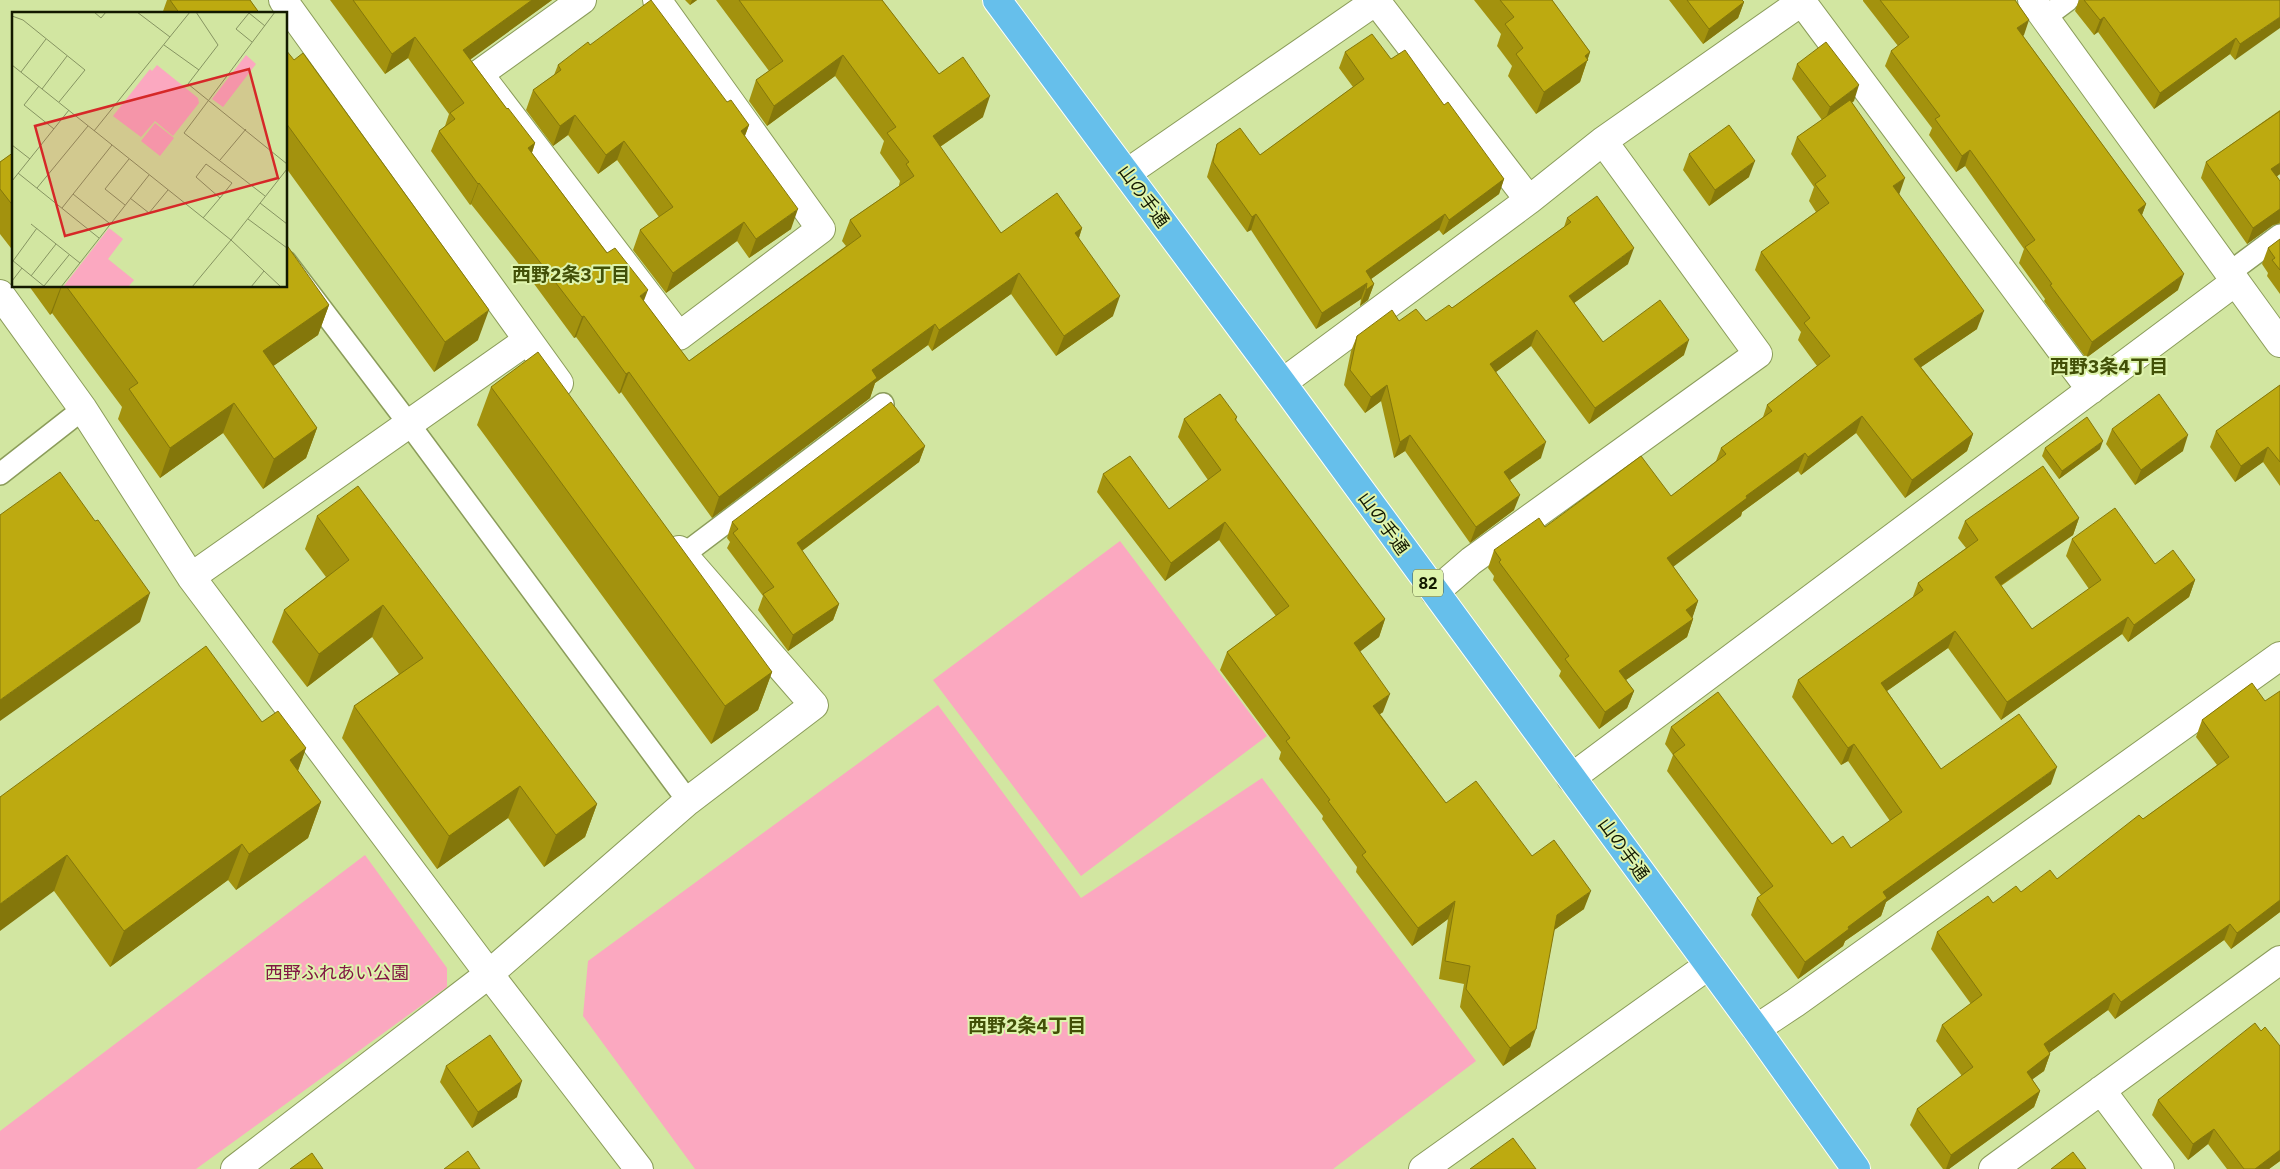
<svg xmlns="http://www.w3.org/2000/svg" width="2280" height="1169" viewBox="0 0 2280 1169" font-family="'IBM Plex Sans','Noto Sans JP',sans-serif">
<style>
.green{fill:#fba8c0}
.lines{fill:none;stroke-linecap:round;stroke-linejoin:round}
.lane-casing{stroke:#8b9c5a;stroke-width:24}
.street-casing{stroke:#8b9c5a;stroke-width:30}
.primary-casing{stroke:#fff;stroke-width:30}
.lane{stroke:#fff;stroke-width:21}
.street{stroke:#fff;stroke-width:28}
.primary{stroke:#66bfeb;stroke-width:28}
.wall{fill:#a3920e}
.shaded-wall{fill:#84770b}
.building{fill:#bdaa10;stroke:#84770b}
.labels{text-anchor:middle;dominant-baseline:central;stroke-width:4;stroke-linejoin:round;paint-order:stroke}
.shield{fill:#dff4ad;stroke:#505b34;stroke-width:1}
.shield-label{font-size:16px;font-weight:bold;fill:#131900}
.street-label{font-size:18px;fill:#131900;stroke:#dff4ad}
.park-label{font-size:18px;fill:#811743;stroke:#dff4ad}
.neighbourhood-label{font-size:19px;font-weight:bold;fill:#425007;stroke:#dff4ad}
.inset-road{fill:none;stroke:#869461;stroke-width:1}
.view{fill:#d62828;fill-opacity:0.15;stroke:#d62828;stroke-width:2.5}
.inset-edge{fill:none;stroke:#131900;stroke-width:2.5}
</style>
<rect width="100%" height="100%" fill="#d2e6a1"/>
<path class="green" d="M1120 541 1267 736 1081 876 933 680Z
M938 705 1081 898 1262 778 1476 1061 1333 1169H695L583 1016 588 961Z
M365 855 447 968V987L196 1169H0V1131Z"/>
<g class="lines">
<g class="lane-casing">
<path id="lane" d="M2044 18 2068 0
M286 262 409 424 688 801
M2229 273 2280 235
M0 474 83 409
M683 555 883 404"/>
</g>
<g class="street-casing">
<path id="street" d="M283 0 559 383
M582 0 479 74 679 336 821 229 657 0
M2032 0 2280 343
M1802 2 2091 390
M1127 173 1376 1 1529 200
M0 294 83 409 191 577 489 974 639 1169
M1282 383 1529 200 1603 141 1804 0
M191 577 528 340
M1435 592 1471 561 1758 354 1603 141
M1571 778 2235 282
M1756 1029 1795 1003 2280 656
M2101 1090 2160 1169
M235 1169 489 974 688 801 814 705 679 550
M1423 1169 1709 965
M1993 1169 2280 960"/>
</g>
<g class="primary-casing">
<path id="primary" d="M997 0 1282 383 1756 1029 1856 1169"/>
</g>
<use href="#lane" class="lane"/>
<use href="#street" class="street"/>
<use href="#primary" class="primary"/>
</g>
<path class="wall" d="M167 0H250L260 14H162Z
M330 0H552L470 59 507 109 535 143 532 153 689 361 846 246 842 241 850 220 899 186V185L900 181 880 153 884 141 835 76 767 126 749 101 756 80 769 71 716 0H882L939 74 983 117 940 147 1001 233 1082 228 1079 238 1113 316 1056 356 1011 294 932 351 928 345 875 383 870 398 712 518 621 392 619 394 576 337 574 338 529 277 471 204 470 205 431 151 439 131 445 126 449 114 408 58 385 74Z
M685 0H697L690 5Z
M1474 0H1552L1590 52 1580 82 1536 114 1508 76 1512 66 1497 46 1501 34Z
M1669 0H1742L1744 2 1738 18 1703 44Z
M1863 0H2015L2024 35 2023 36 2146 204 2142 215 2178 290 2086 358 2044 301 2045 299 2019 263 2024 249 1965 166 1956 172 1929 135 1932 128 1885 66 1891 51 1898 46 1863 1Z
M2079 0H2280L2235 60 2230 54 2154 109 2098 32 2094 35 2075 11Z
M590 45 727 102 749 125 745 136 791 229 749 258 737 241 666 293 633 250 640 230 659 217 617 160 598 174 568 135 553 146 526 110 533 90 554 75 558 65Z
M286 50 478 340 434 372 286 168Z
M1345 52 1391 59 1444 105 1504 179 1499 194 1443 235 1439 230 1371 279 1374 284 1368 300 1360 306 1361 299 1316 329 1251 230 1247 232 1207 177 1212 160 1217 144 1260 155 1353 87 1339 68Z
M1797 64 1854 101 1852 102 1899 194 1977 329 1921 367 1973 434 1967 451 1905 498 1856 433 1801 475 1798 471 1742 512 1741 516 1673 566 1698 601 1692 618 1693 619 1687 637 1626 680 1634 691 1627 708 1599 729 1559 676 1561 671 1493 580 1494 576 1488 568 1494 550 1545 527 1671 496 1716 461 1721 448 1763 417 1767 405 1817 366 1798 340 1801 332 1755 270 1761 252 1816 212 1809 201 1814 187 1791 154 1797 137 1822 120 1792 79Z
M2280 110V174L2277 176 2280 181V223L2273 225 2247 244 2201 178 2206 162Z
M14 152V252L0 234V162Z
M1689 154 1749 177 1709 206 1683 170Z
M1567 218 1628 264 1574 303 1603 342 1684 355 1589 424 1531 346 1496 372 1541 458 1510 480 1514 510 1470 543 1405 451 1394 458 1381 401 1365 413 1344 385 1351 351 1357 336 1399 321H1426L1452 308 1564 227Z
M2280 239V294L2267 276 2268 273 2262 264 2268 248Z
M29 286H286L329 305 318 335 273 366 317 428 306 458 263 489 223 433 160 478 118 419 122 407 52 313 50 315Z
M2280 385V486L2263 462 2235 482 2210 447 2216 431Z
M491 387 772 672 758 710 711 744 477 425Z
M1237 417 1236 421 1385 619 1379 637 1360 651 1383 712 1380 714 1446 803 1532 856 1584 909 1554 930 1530 1047 1503 1066 1460 1007 1464 984 1439 979 1448 919 1412 946 1356 872 1357 867 1322 819 1323 816 1279 759 1281 752 1220 670 1227 652 1276 616 1219 540 1165 581 1097 492 1103 474 1169 509 1208 480 1178 437 1184 419Z
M2112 429 2183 451 2135 485 2106 444Z
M925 446 919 462 802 551 839 604 833 620 788 651 758 610 763 596 727 548 730 542 727 538 732 522Z
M2045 448 2100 449 2059 479 2042 456Z
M317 516 597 804 585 837 544 867 508 818 437 869 342 738 354 706 399 674 372 637 307 687 272 642 284 610 326 577 305 549Z
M2079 518 2073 535 2001 586 2032 629 2089 589 2066 556 2072 539 2155 564 2195 580 2189 597 2128 642 2122 634 2001 720 1948 648 1887 691 1941 769 2051 784 1886 902 1881 916 1845 941 1843 946 1798 979 1751 915 1757 898 1761 895 1667 771 1673 755 1665 744 1671 727 1832 844 1851 848 1890 821 1848 761 1841 765 1792 697 1798 680 1912 599 1918 583 1966 548 1958 538 1965 521Z
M2252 683 2280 912 2231 949 2224 940 2115 1019 2108 1010 2049 1053 2050 1054 2044 1071 2032 1079 2040 1091 2034 1107 1949 1169H1943L1910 1125 1917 1109 1962 1076 1936 1041 1942 1025 1971 1004 1931 949 1937 932 1993 903 2057 879 2143 819 2217 765 2196 737 2202 720Z
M262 722 306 748 298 771 321 802 308 838 236 890 228 880 110 967 54 891 0 797Z
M2261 1031 2280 1046V1161L2269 1169H2227L2208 1144 2188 1160 2152 1115 2158 1100Z
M446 1066 517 1097 472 1128 440 1082Z"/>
<path class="shaded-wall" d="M532 0H552L456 70 463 50Z
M692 0H697L690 5Z
M1744 2 1738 18 1703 44 1709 29Z
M2104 17 2098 32 2094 35 2100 20Z
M2280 17V28L2235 60 2240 44Z
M2029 20 2024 35 2011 44 2017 28Z
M415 37 408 58 385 74 392 54Z
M2236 38 2230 54 2154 109 2160 93Z
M1590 52 1580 82 1536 114 1544 92 1585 56Z
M843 55 835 76 767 126 774 106Z
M1859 85 1854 101 1824 123 1830 107Z
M990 96 983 117 925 157 933 136Z
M575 115 568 135 553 146 560 126Z
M749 125 741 145V131Z
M624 141 617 160 598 174 606 155Z
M535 143 528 164V148Z
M1970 150 1965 166 1956 172 1962 156Z
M1755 161 1749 177 1709 206 1715 190Z
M2280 163V174L2266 184 2271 169Z
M1905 178 1899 195 1893 186Z
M1504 179 1499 194 1443 235 1449 220Z
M479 183 471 204 470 205 478 184Z
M2146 204 2140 220 2138 210Z
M798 209 791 229 749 258 756 239Z
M2279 209H2280V220L2279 223 2273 225 2247 244 2253 228Z
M1256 214 1251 230 1247 232 1252 217Z
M1445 214 1439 230 1360 287 1366 271Z
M744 222 737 241 666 293 673 273Z
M1082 228 1075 249V233Z
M1634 248 1628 264 1563 311 1569 296Z
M1019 273 1011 294 932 351 939 330Z
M2184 274 2178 290 2086 358 2092 342Z
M1367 283 1361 299 1316 329 1322 313Z
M1374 284 1368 300 1360 306 1366 290Z
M61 286H62L52 313 50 315Z
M648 290 640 311V296Z
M1120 296 1113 316 1056 356 1064 336Z
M329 305 318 335 252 381 263 351Z
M489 310 478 340 434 372 445 342Z
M1984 311 1977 329 1908 376 1914 359Z
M584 316 576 337 574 338 582 317Z
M935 324 928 345 875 383 870 398 712 518 719 497 872 370Z
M1537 330 1531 346 1485 380 1490 364Z
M1689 340 1684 355 1589 424 1595 408Z
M629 372 621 392 619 394 626 374Z
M1387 385 1381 401 1365 413 1371 397Z
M234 403 223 433 160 478 170 448Z
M1862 416 1856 433 1801 475 1808 457Z
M317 428 306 458 263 489 274 459Z
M1973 434 1967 451 1905 498 1912 480Z
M1410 435 1405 451 1394 458 1400 442Z
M2188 435 2183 451 2135 485 2141 470Z
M2103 441 2100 449 2059 479 2062 471Z
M1546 442 1541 458 1498 488 1504 472Z
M925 446 919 462 791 559 797 543Z
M2268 447 2263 462 2235 482 2241 466Z
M1805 453 1798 471 1742 512 1741 516 1661 576 1667 558 1746 496Z
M1520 495 1514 510 1470 543 1476 527Z
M2079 518 2073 535 1988 594 1995 577Z
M1225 522 1219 540 1165 581 1171 563Z
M2195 580 2189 597 2128 642 2134 625Z
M150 593 140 622 0 721V700Z
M1698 601 1692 619 1686 610Z
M839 604 833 620 788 651 793 635Z
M383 605 372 637 307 687 319 654Z
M2128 617 2122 634 2001 720 2007 702Z
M1385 619 1379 637 1348 661 1354 643Z
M1693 619 1687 637 1613 689 1619 671Z
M1955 631 1948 648 1874 700 1881 683Z
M772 672 758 710 711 744 725 706Z
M1634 691 1627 708 1599 729 1605 712Z
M1390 694 1383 712 1366 724 1373 706Z
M1854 744 1848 761 1841 765 1848 748Z
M306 748 293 784 290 760Z
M2057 767 2051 784 1886 902 1881 916 1845 941 1843 946 1798 979 1805 962 1848 927 1883 892Z
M520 786 508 818 437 869 449 836Z
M321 802 308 838 236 890 249 854Z
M597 804 585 837 544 867 556 835Z
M242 844 228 880 110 967 124 931Z
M67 855 54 891 0 931V904Z
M1591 891 1584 909 1550 933 1557 915Z
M2280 900V912L2231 949 2237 933Z
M1455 901 1448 919 1412 946 1418 928Z
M2230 924 2224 940 2115 1019 2121 1002Z
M2114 993 2108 1010 2038 1061 2044 1044Z
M1536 1029 1530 1047 1503 1066 1510 1048Z
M2050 1054 2044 1071 2021 1088 2027 1072Z
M522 1081 517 1097 472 1128 478 1112Z
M2040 1091 2034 1107 1949 1169H1946L1951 1155Z
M2214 1129 2208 1144 2188 1160 2193 1144Z
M2280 1150V1161L2269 1169H2255Z"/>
<path class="building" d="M170 0H250L260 14H180Z
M353 0H532L463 50 507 109 508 108 535 143 528 148 607 253 615 248 648 290 640 296 689 361 861 236 850 220 914 176 906 164 909 162 887 133 896 127 843 55 774 106 756 80 783 61 739 0H882L939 74 963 57 990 96 933 136 1001 233 1057 193 1082 228 1075 233 1120 296 1064 336 1019 273 939 330 935 324 872 370 877 378 719 497 629 372 626 374 584 316 582 317 536 257 479 183 478 184 439 131 455 119 450 113 464 103 415 37 392 54Z
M651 0 727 102 731 100 749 125 741 131 798 209 756 239 744 222 673 273 640 230 673 207 624 141 606 155 575 115 560 126 533 90 561 70 558 65 588 42 590 45Z
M1500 0H1552L1590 52 1585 56 1588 60 1544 92 1516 54 1523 48 1505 24 1514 17Z
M1687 0H1742L1744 2 1709 29Z
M1880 0H2015L2029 20 2017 28 2146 204 2138 210 2184 274 2092 342 2050 285 2052 284 2025 247 2035 240 1970 150 1962 156 1935 119 1940 116 1891 51 1909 37Z
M2084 0H2280V17L2240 44 2236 38 2160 93 2104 17 2100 20Z
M1372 34 1391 59 1405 50 1444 105 1448 102 1504 179 1449 220 1445 214 1366 271 1374 284 1366 290 1367 283 1322 313 1256 214 1252 217 1213 162 1217 144 1240 128 1260 155 1364 79 1345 52Z
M1826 42 1859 85 1830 107 1797 64Z
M286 50 294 60 303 53 489 310 445 342 286 123Z
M1850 100 1905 178 1893 186 1984 311 1914 359 1973 434 1912 480 1862 416 1808 457 1805 453 1746 496 1747 498 1667 558 1698 601 1686 610 1693 619 1619 671 1634 691 1605 712 1565 659 1569 656 1499 562 1501 560 1494 550 1539 518 1545 527 1641 456 1671 496 1726 454 1721 448 1772 411 1767 405 1830 356 1804 323 1810 318 1761 252 1829 203 1815 184 1826 176 1797 137Z
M2280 111V163L2271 169 2280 181V209L2253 228 2206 162Z
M1729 125 1755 161 1715 190 1689 154Z
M14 152V207L0 189V162Z
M1597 196 1634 248 1569 296 1603 342 1660 300 1689 340 1595 408 1537 330 1490 364 1546 442 1504 472 1520 495 1476 527 1410 435 1400 442 1387 385 1371 397 1350 370 1357 336 1392 310 1399 321 1416 309 1426 321 1449 305 1452 308 1571 222 1567 218Z
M2280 239V270L2272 260 2275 258 2268 248Z
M286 244 329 305 263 351 317 428 274 459 234 403 170 448 129 389 138 383 66 286H286Z
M538 352 772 672 725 706 491 387Z
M2280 385V462L2268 447 2241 466 2216 431Z
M1220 394 1237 417 1235 419 1385 619 1354 643 1390 694 1373 706 1446 803 1476 781 1532 856 1554 840 1591 891 1557 915 1536 1029 1510 1048 1466 989 1470 966 1445 961 1455 901 1418 928 1362 855 1366 852 1328 801 1330 800 1286 741 1290 738 1227 652 1289 606 1225 522 1171 563 1103 474 1130 456 1169 509 1221 470 1184 419Z
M2159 394 2188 435 2141 470 2112 429Z
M891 402 925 446 797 543 839 604 793 635 763 594 774 587 733 533 738 529 732 522Z
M2087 417 2103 441 2062 471 2045 448Z
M2043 466 2079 518 1995 577 2032 629 2101 580 2072 539 2115 508 2155 564 2173 550 2195 580 2134 625 2128 617 2007 702 1955 631 1881 683 1941 769 2019 714 2057 767 1883 892 1887 898 1848 927 1849 929 1805 962 1757 898 1773 886 1673 754 1685 745 1671 727 1718 692 1832 844 1843 836 1851 848 1902 812 1854 744 1848 748 1798 680 1923 590 1918 583 1978 540 1965 521Z
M60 472 95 521 98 520 150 593 0 700V515Z
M358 486 597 804 556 835 520 786 449 836 354 706 423 658 383 605 319 654 284 610 349 560 317 516Z
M206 646 262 722 278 711 306 748 290 760 321 802 249 854 242 844 124 931 67 855 0 904V797Z
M2252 683 2265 701 2280 691V900L2237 933 2230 924 2121 1002 2114 993 2044 1044 2050 1054 2027 1072 2040 1091 1951 1155 1917 1109 1973 1067 1942 1025 1982 995 1937 932 1988 896 1993 903 2016 886 2021 892 2050 870 2057 879 2139 815 2143 819 2229 757 2202 720Z
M2255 1023 2261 1031 2265 1027 2280 1046V1150L2255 1169H2244L2214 1129 2193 1144 2158 1100Z
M490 1035 522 1081 478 1112 446 1066Z
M1513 1138 1536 1169H1470Z
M468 1151 480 1169H444Z
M2073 1152 2086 1169H2051Z
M312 1153 323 1169H290Z"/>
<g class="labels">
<rect class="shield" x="1413" y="569.5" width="30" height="27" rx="4"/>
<g class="shield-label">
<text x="1428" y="583">82</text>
</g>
<g class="street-label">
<text transform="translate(1144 196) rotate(54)">山の手通</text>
<text transform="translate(1384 523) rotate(54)">山の手通</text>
<text transform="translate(1624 849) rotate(54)">山の手通</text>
</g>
<g class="park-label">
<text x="337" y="972">西野ふれあい公園</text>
</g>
<g class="neighbourhood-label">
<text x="571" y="274">西野2条3丁目</text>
<text x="2109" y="366">西野3条4丁目</text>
<text x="1027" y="1025">西野2条4丁目</text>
</g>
</g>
<g transform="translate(12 12)">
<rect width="275" height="275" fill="#d2e6a1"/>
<path d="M234 43 244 52 211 95 200 87ZM145 53 186 86 187 91 161 124 143 109 129 125 101 104 138 57 140 59ZM143 111 162 126 148 144 129 129ZM97 216 111 227 96 247 122 268 116 275H51Z" fill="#fba8c0"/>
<path class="inset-road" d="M82 0 89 6 94 0M125 0 158 25M184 0 206 33 176 72 275 152M0 4 11 8 73 58 47 90M240 30 224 17 237 1 253 14M152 33 187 58M0 53 219 228 269 275M9 60 34 27M27 74 12 93 42 117M30 77 55 44M82 119 178 0M0 133 18 147M208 148 234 117M6 161 87 226M0 169 57 98M25 176 76 114M61 182 97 211M253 184 172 121 263 0M118 186 137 201 156 178M248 191 275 212M113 193 93 177 117 147M50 196 100 133M191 206 208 186 220 171 194 152 184 165 208 186M236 207 275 236M19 212 68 251M219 228 275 157M0 248 33 275M1 249 25 216M19 264 44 232M0 269 10 256M32 274 57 243M49 275 137 163M180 275 219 228M239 275 252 259"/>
<path class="view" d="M237 57 266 166 53 224 23 114Z"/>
<rect width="275" height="275" class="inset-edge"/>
</g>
</svg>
